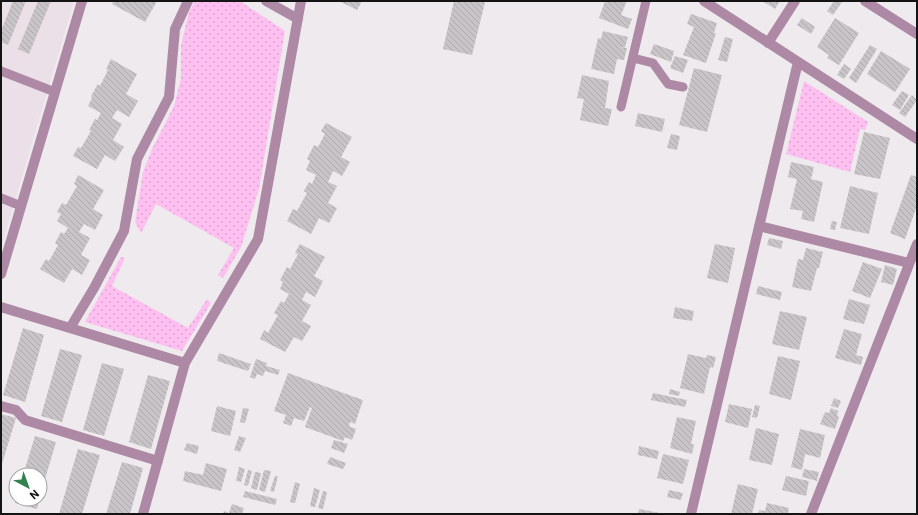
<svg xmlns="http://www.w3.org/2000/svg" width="918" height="515" viewBox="0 0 918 515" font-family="Roboto,sans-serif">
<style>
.built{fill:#ebdfe8}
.grass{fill:url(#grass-dots)}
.building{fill:url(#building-back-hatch)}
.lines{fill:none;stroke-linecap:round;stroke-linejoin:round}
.service{stroke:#ad89a5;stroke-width:9}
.minor{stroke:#ad89a5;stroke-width:10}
</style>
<defs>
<pattern id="grass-dots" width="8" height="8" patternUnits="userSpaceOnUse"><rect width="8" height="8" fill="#fec0f1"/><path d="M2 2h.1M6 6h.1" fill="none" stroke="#d9a4ce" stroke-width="1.8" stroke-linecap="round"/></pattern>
<pattern id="building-back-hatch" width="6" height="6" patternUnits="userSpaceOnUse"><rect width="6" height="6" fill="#c9c4c8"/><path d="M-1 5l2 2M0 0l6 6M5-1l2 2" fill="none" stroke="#aca8ab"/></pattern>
</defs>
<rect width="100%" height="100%" fill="#eeeaed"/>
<path class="built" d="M1 1H74L1 248Z"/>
<path class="grass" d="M195 1H240L285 31 259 189 241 247 223 278 218 275 234 248 156 204 141 233 135 222 143 172 152 149 174 106 181 79V45L189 12Z
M804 81 868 122 865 130 860 129 850 172 786 154Z
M121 257 125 258 112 286 188 328 207 299 211 303 182 351 85 322Z"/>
<path class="building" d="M13 1H26L8 45 1 42V31Z
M38 1H51L29 54 18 49Z
M114 1H157L145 22 112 4Z
M339 1H362L357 10Z
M454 1 485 2 472 55 443 49Z
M605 1H627L621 15 632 19 628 29 599 18Z
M762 1H780L775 9Z
M834 1 842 2 833 15 827 11Z
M691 14 717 23 714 33H716L706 63 683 55 694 27 687 24Z
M802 18 815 27 811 34 797 25Z
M835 18 859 33 839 65 827 58 829 55 817 47Z
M603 31 628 37 625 47H620L627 48 624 60 617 59 614 74 591 69 598 38 601 39Z
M725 37 733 39 727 62 718 60Z
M654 44 674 51 671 62 650 54Z
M870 45 877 49 856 83 849 78Z
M881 51 910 69 895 92 867 74Z
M675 56 688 60 683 73 670 68Z
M111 59 137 74 126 94 138 101 129 117 117 110 112 118 122 124 113 140 124 147 115 161 105 155 97 169 73 156 78 147 81 148 91 131 89 130 95 119 97 120 101 113 88 106 92 98 91 96 98 84 100 86 108 70 106 69Z
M844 64 851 69 844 79 837 75Z
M694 68 722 75 707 132 679 125Z
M582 75 609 81 605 108 612 109 608 126 580 120 584 99 577 98Z
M902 91 909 95 900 110 892 105Z
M912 95 917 100 905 117 899 113Z
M638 113 665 119 662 132 635 126Z
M326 123 352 137 341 157 350 162 342 176 333 171 328 182 337 186 328 203 337 208 329 223 319 218 311 234 287 221 293 209 297 211 307 193 304 191 309 182 312 184 316 175 306 170 310 161 307 159 314 145 318 147 325 134 321 131Z
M864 132 890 138 880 179 854 174Z
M671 134 680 136 677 150 667 148Z
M791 162 814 167 811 179 823 182 814 222 801 219 803 211 790 209 797 179 788 177Z
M78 175 104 190 93 209 103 215 95 230 84 224 79 232 90 238 81 255 90 260 82 275 72 269 64 283 40 269 46 259 49 261 58 245 55 243 61 232 64 234 68 228 57 221 61 214 57 212 62 203 66 205 77 186 74 184Z
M911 175 917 177V206L905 239 890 233Z
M850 186 878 193 869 234 840 228Z
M832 221 837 222 835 230 830 229Z
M769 238 783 241 781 249 767 245Z
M300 244 325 257 314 276 323 281 315 297 306 292 302 300 311 305 302 321 311 326 302 341 294 337 285 352 260 339 264 330 268 333 278 315 274 313 281 301 284 303 289 294 280 289 283 282 280 280 287 267 290 269 298 254 295 253Z
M715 244 735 248 728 283 707 278Z
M806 248 823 252 819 268H817L811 291 792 287 798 259 803 260Z
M863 262 882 269 870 298 852 291Z
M885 265 897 269 893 285 881 282Z
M758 286 782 292 780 300 756 294Z
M849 299 870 305 864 324 843 319Z
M675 307 694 311 692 321 673 318Z
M780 311 807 317 799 350 772 344Z
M23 328 44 335 25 402 3 395Z
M844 329 862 334 856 355 863 357 861 365 835 358Z
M60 349 82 355 62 422 41 416Z
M219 353 251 364 248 371 217 361Z
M688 354 706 358 707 355 716 357 713 368 710 367 704 394 680 388Z
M778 356 800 361 791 400 769 394Z
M256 359 267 363 266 366 280 370 278 375 265 371 263 376 257 374 255 379 250 377Z
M102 363 124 369 104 436 83 430Z
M288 373 363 400 355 424 350 422 349 426 356 429 352 440 345 437 343 441 305 427 312 408 310 407 304 421 294 418 291 426 283 423 286 415 274 411Z
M148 375 170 381 151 449 129 442Z
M670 389 680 392 679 396 669 394Z
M653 393 687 400 685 407 651 400Z
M834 398 841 401 838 408 831 406Z
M729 404 752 409 748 428 725 422Z
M755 405 760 406 757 418 752 417Z
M217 406 236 411 230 436 211 431Z
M243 408 249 409 245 423 240 422Z
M831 408 838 411 837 416 839 417 835 429 820 424 825 412 829 413Z
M1 414 16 418 1 467Z
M677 417 696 421 691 444H694L692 454 670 448Z
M756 428 779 434 772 465 749 460Z
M800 429 825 435 820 458 805 454 802 470 791 467Z
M35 436 56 442 40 496V475H23Z
M239 436 246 438 240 452 234 450Z
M334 440 348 444 344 453 331 448Z
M187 443 199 446 197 454 184 450Z
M639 446 659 451 657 459 638 455Z
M78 449 100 455 82 514H59Z
M663 454 689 460 683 484 657 478Z
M330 457 346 463 343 469 327 464Z
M122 462 143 468 130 514H106Z
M206 463 227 469 221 491 183 481 185 471 203 475Z
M239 467 245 469 241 482 236 481Z
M804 469 819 472 817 481 802 477Z
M248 470 252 471 248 486 244 485Z
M264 470 271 471 265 492 259 490Z
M255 472 261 473 257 490 251 488Z
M275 476H278L274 492 270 491Z
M786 476 809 481 806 496 782 490Z
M295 482 300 484 295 503 290 502Z
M738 484 758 489 752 514H731Z
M314 488 320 490 315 507 310 506Z
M669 490 683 493 681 500 667 497Z
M245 491 277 499 275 505 243 497Z
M323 491 327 492 323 509 318 508Z
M16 499H39L37 509 15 503Z
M767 503 789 508 788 514H758L759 510 765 511Z
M232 504 244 508 242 514H223L224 511 229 513Z
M639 509 660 513V514H638Z"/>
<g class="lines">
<path class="service" d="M633 58 653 63 668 84 683 87
M1 71 55 92
M621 107 646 1
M1 198 21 206"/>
<path class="minor" d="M266 1 298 19
M704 1 917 139
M865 1 917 34
M768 43 795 1
M759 226 909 263
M1 274 82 1
M1 307 185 363 143 514
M70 328 94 288 124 231 137 159 169 97 175 29 188 1
M185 363 258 239 301 1
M1 406 16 410 25 420 158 461
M691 514 798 62
M811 514 917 244"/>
</g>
<rect width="918" height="515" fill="none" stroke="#151415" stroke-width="4"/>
<g transform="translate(28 487) rotate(139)"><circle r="19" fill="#ffffff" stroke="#a1a1a1"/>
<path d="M0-3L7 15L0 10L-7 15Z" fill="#328252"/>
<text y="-6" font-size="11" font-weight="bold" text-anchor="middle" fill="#151415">N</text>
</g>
</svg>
